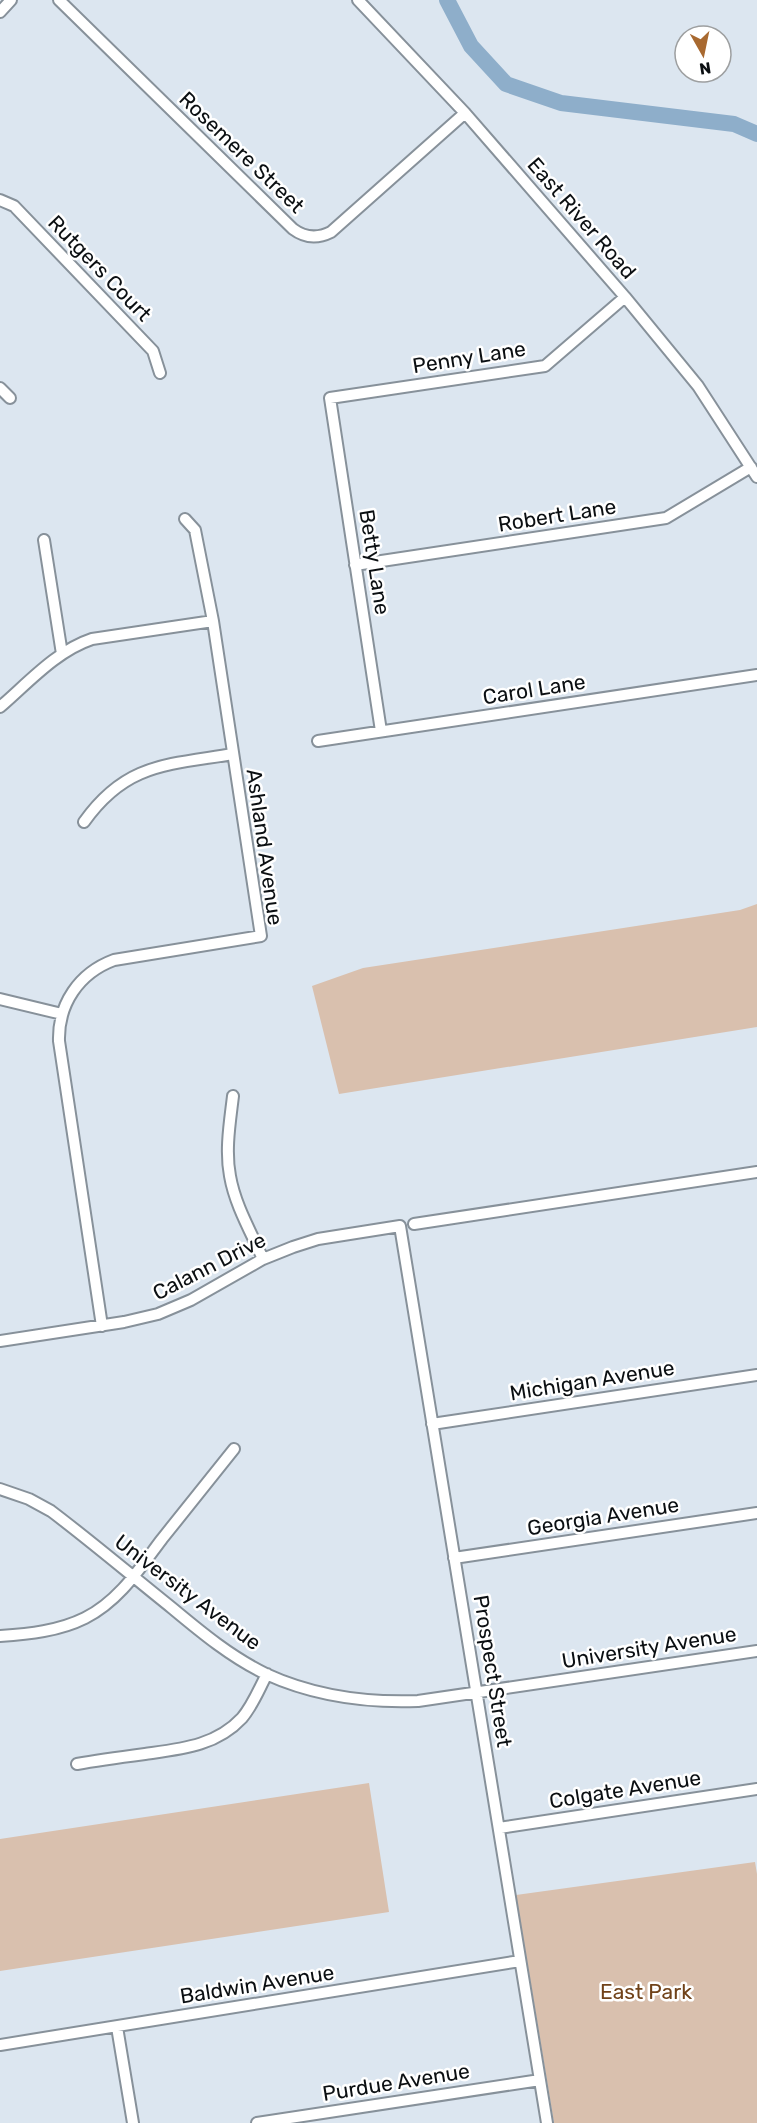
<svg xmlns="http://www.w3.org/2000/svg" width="757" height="2123" viewBox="0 0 757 2123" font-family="Rubik,sans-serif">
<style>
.green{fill:#d9c0ae}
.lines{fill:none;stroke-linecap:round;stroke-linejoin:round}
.river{stroke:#8eaeca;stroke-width:16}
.minor-casing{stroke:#87919a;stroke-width:14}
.minor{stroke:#fff;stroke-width:10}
.labels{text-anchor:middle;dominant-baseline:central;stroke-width:5;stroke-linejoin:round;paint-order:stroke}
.street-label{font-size:21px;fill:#0b0f12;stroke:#fff}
.park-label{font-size:21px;fill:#704219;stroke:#fff}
</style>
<rect width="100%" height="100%" fill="#dce6f0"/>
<path class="green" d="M757 904V1027L339 1094 312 986 363 968 740 910Z
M369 1783 389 1912 0 1971V1839Z
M755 1862 757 1874V2123H554L516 1895Z"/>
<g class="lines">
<path class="river" d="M447 0 471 46 506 84 561 103 734 124 757 134"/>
<g class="minor-casing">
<path id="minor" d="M59 0 293 229C305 238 317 239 331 232L465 113
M358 0 465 113 625 297 698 386 757 477
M0 12 11 0
M0 200 14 206 153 351 160 373
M0 388 10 398
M44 540 62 654
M355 565 666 518 751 467
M0 707C28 683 56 651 92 639L213 621
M381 731 330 398 545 366 625 297
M318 741 757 675
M84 822C126 763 167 765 233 754
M0 999 62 1014
M233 1096C230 1122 225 1150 230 1176 235 1205 251 1232 263 1259
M414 1224 757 1172
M102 1326 59 1041C58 1004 79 973 114 960L261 936 213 621 195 530 185 519
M0 1341 124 1322 158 1314 191 1300 263 1259 293 1247 318 1239 400 1226 547 2123
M432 1424 757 1375
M0 1489 29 1499 51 1511C92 1542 132 1576 172 1608 202 1633 231 1657 266 1674 314 1696 365 1703 418 1701L757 1651
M454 1558 757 1513
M0 1636C29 1634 59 1631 85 1618 119 1601 140 1568 162 1539 186 1509 210 1479 234 1449
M77 1764C99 1760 122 1757 145 1754 181 1749 216 1746 242 1718 253 1705 259 1689 267 1674
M499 1828 757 1789
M117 2027 133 2123
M0 2045 520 1961
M257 2123 540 2080"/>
</g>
<use href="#minor" class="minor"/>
</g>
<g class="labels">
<g class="street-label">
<text transform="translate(242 152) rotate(44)">Rosemere Street</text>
<text transform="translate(582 218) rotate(49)">East River Road</text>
<text transform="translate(100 268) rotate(46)">Rutgers Court</text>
<text transform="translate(469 357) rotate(-9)">Penny Lane</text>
<text transform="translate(557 515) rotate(-9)">Robert Lane</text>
<text transform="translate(375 562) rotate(81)">Betty Lane</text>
<text transform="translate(534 689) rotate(-9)">Carol Lane</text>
<text transform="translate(265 847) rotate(82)">Ashland Avenue</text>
<text transform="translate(209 1266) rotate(-27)">Calann Drive</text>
<text transform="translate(592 1380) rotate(-9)">Michigan Avenue</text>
<text transform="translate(603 1516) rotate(-9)">Georgia Avenue</text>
<text transform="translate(188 1592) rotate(37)">University Avenue</text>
<text transform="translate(649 1647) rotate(-9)">University Avenue</text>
<text transform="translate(493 1671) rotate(81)">Prospect Street</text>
<text transform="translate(625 1789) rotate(-9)">Colgate Avenue</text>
<text transform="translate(257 1984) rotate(-9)">Baldwin Avenue</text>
<text transform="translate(396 2082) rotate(-9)">Purdue Avenue</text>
</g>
<g class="park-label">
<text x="646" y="1991">East Park</text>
</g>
</g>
<g transform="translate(703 54) rotate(171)"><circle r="28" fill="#ffffff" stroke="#9d9fa0" stroke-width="1.5"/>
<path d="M0-4.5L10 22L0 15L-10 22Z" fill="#a86930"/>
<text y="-9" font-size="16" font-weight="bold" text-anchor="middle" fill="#0b0f12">N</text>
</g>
</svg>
